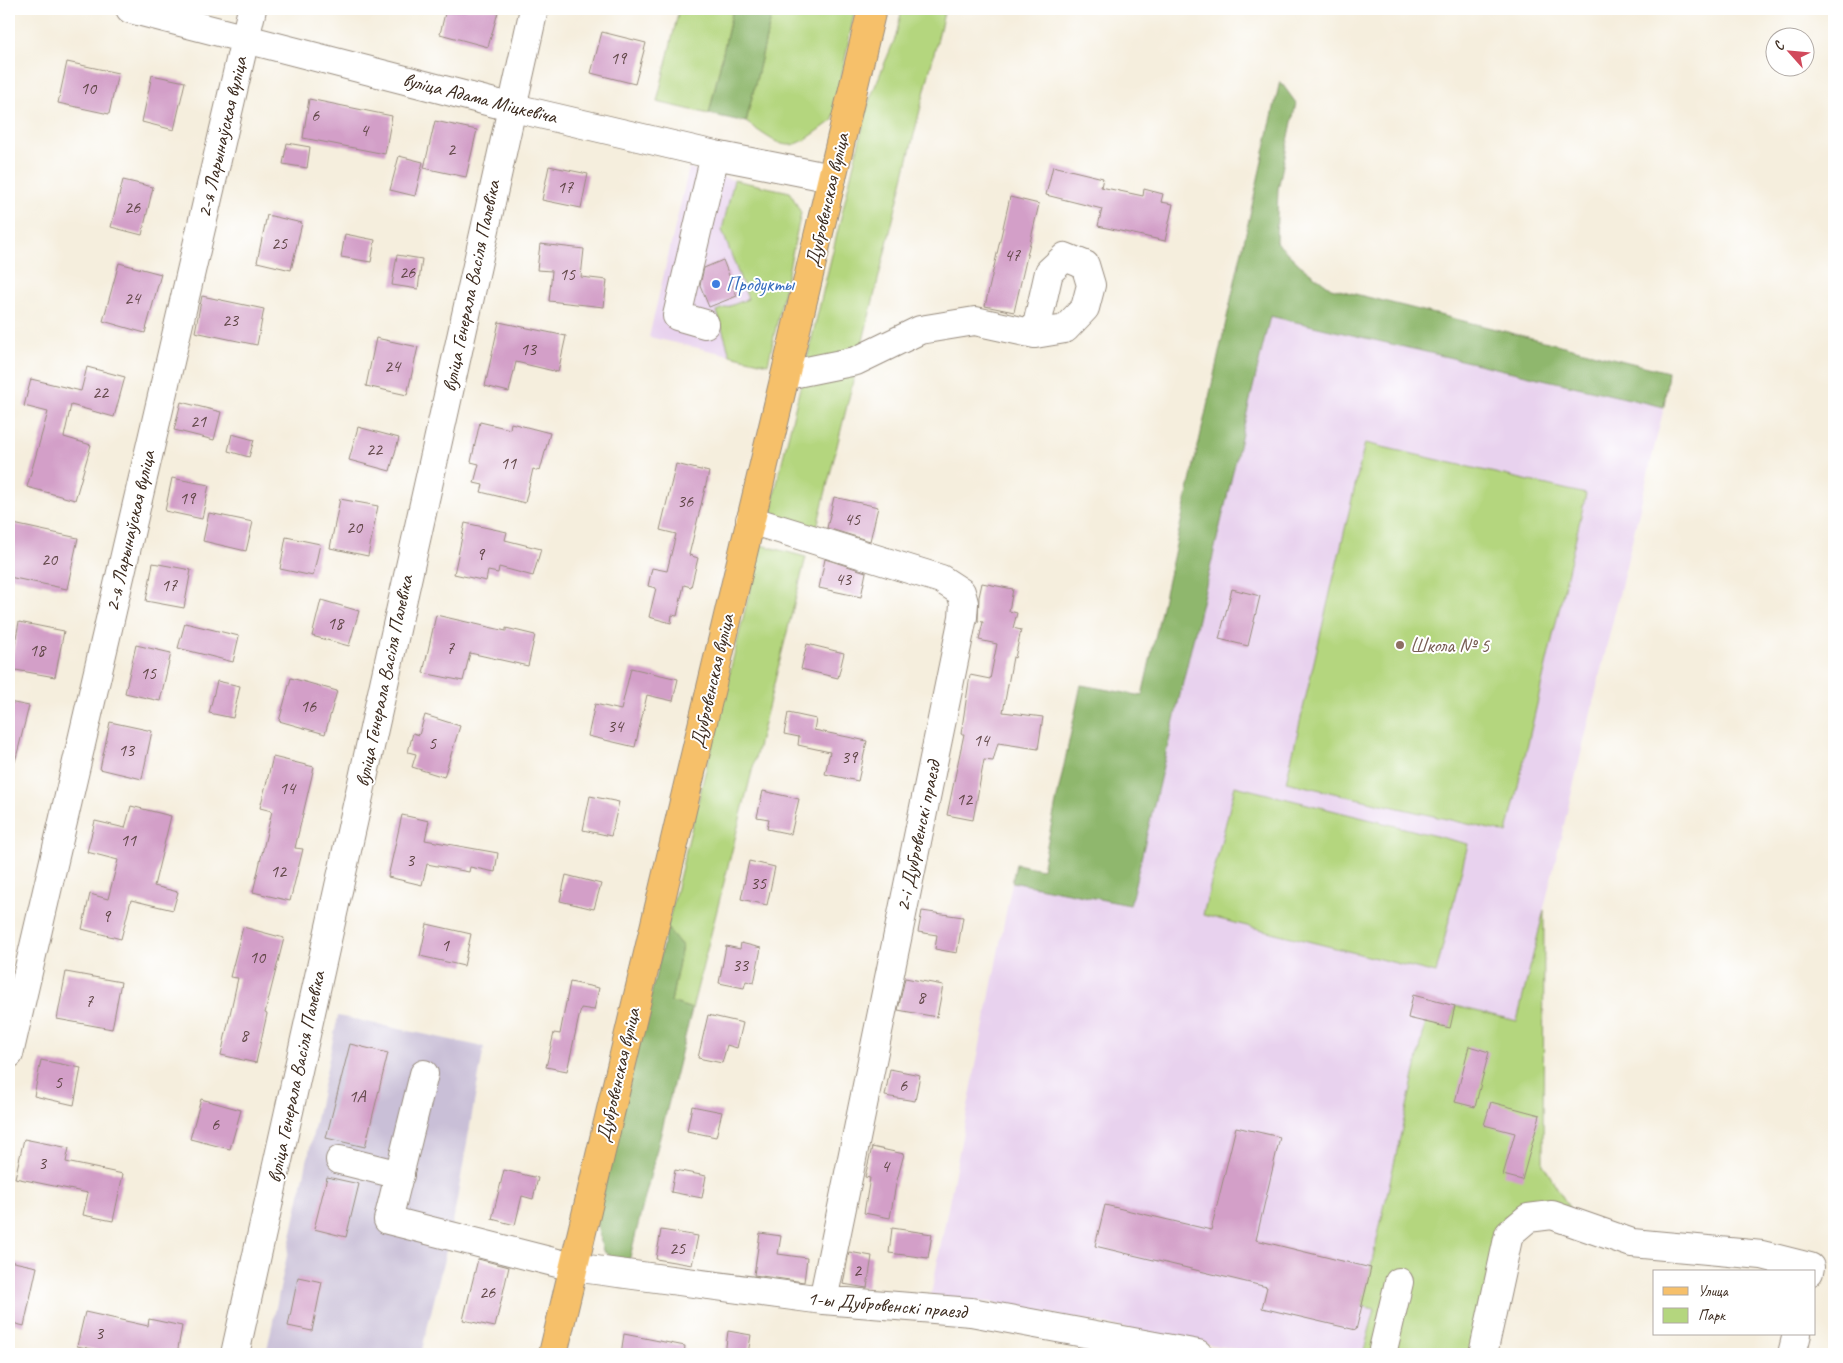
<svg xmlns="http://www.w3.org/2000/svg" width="1843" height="1363" viewBox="0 0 1843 1363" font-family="Caveat,sans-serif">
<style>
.built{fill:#e8d2ee}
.industrial{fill:#c9bfd7}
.green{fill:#b4d67e;stroke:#78804e}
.forest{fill:#8fb76d;stroke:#657046}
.building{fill:#d39fc8}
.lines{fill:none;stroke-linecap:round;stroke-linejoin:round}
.minor-casing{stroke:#988c7e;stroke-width:30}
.major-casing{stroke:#988c7e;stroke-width:30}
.minor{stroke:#fff;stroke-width:28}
.major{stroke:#f6c06b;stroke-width:28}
.shop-dot{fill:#3f7fe0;stroke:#fff;stroke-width:2}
.education-dot{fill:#8d6e63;stroke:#fff;stroke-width:2}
.labels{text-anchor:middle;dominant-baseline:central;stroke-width:4;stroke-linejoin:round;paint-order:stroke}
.number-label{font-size:18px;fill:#614748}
.street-label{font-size:20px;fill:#3b2a1e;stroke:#fff}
.shop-label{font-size:20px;fill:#366cbe;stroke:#fff;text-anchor:start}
.education-label{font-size:20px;fill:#785e54;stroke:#fff;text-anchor:start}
</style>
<rect width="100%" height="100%" fill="#fff"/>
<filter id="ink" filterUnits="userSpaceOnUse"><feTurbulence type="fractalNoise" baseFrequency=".02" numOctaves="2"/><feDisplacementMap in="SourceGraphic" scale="10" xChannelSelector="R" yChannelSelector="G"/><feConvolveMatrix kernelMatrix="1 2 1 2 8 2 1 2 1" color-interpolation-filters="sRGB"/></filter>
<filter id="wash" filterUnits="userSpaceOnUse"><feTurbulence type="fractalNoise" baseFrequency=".0096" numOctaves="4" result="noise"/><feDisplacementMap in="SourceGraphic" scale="20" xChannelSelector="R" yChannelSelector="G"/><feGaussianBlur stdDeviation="1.12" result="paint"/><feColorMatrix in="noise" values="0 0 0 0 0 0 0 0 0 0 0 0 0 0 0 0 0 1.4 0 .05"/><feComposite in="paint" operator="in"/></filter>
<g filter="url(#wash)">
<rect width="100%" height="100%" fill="#f5eedd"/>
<path class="built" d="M689 168 734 180 722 230 748 299 717 311 730 355 649 337Z
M1270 316 1664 407 1517 1021 1456 1006 1450 1028 1426 1023 1362 1306 1375 1309 1363 1354H1260L990 1302 930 1300 1012 882 1130 905Z"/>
<path class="industrial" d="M338 1016 484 1047 453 1222 421 1354H266Z"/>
<path class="green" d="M679 9H733L709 114 657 102Z
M773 9H855L833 120C789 152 791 154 746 122Z
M902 9H945L816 531 770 512 869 101 896 36Z
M734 180 790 192 801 213 768 364 730 355 717 311 748 299 722 230Z
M1365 443 1586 494 1507 833 1286 782Z
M761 545 806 557 692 1009 671 1002 682 946 667 928Z
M1235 786 1468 844 1436 973 1203 915Z
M1544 910 1543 1164 1570 1209 1537 1203 1504 1217 1471 1354H1363L1375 1309 1362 1306 1426 1022 1450 1028 1455 1006 1517 1021Z"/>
<path class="forest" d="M733 9H773L746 122 709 114Z
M1280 81 1296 103 1278 189 1276 242 1300 265 1331 288 1668 372 1664 407 1270 316 1130 905 1012 882 1016 864 1042 869 1081 685 1142 696Z
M667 928 682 946 671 1002 692 1009 627 1269 603 1251 596 1222Z"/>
<g id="blocks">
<path class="building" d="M446 9H499L488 47 440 34Z
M602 32 646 43 635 84 591 73Z
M67 62 118 73 109 114 58 103Z
M152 75 185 82 174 130 142 122Z
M309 99 392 116 385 154 303 138Z
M435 121 477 130 466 177 424 168Z
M287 143 310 147 307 168 283 164Z
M399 156 423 162 415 196 390 190Z
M549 166 588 174 581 208 542 200Z
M1053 166 1103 178 1101 187 1143 196 1144 189 1163 194 1161 202 1173 204 1165 241 1098 226 1102 209 1046 195Z
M123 180 153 187 142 235 111 227Z
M1010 197 1039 204 1014 312 985 306Z
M267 215 302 223 291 270 257 262Z
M345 234 375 240 371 262 341 257Z
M540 244 584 249 581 277 607 280 604 307 549 301 552 271 537 270Z
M397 255 422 259 418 289 392 285Z
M723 260 737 296 709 307 700 285 704 268Z
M119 263 161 274 145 333 103 321Z
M202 296 264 309 257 345 195 332Z
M499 322 566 336 558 372 516 362 509 392 485 386Z
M376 338 418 347 407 395 366 386Z
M87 367 125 377 114 417 71 405 64 437 91 445 75 500 27 487 48 412 24 406 31 379 81 391Z
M181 402 221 412 214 440 174 430Z
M480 422 510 429 511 423 550 433 540 471 533 469 525 503 481 492 483 485 474 483 479 464 471 462Z
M358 427 399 438 390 471 349 460Z
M232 434 254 440 249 457 228 451Z
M676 464 709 472 689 555 698 558 691 587 684 585 677 616 672 615 671 623 649 617 656 588 648 586 652 568 667 571 676 534 660 530Z
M172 478 209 485 202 519 165 511Z
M834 497 878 507 870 541 827 528Z
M340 499 378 506 368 556 330 548Z
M209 513 253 522 246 551 203 541Z
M9 523 78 538 67 589 9 577Z
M465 523 507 532 505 540 541 549 533 576 499 567 498 573 488 571 486 581 454 574Z
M286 537 320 544 313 576 280 569Z
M825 559 866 572 861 597 819 588Z
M153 563 191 570 184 608 146 601Z
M982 583 1013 589 1009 611 1017 613 1013 628 1021 630 1015 658 1013 657 1003 712 1043 717 1038 749 998 743 993 761 984 760 973 820 947 815 964 734H961L970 675 990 679 997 644 979 640 983 622 978 621 979 597Z
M1232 589 1260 596 1248 646 1219 639Z
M321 600 359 611 349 646 312 636Z
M436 615 506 631V628L535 635 528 666 470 653 463 681 423 673Z
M19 622 64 631 55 677 10 669Z
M185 623 239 636 233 662 178 648Z
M807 644 844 653 838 678 801 669Z
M136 645 171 653 160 701 125 693Z
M631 668 678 679 673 701 647 695 635 747 588 736 595 704 621 710Z
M291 678 337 691 325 734 279 721Z
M217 681 240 686 233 718 209 713Z
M9 702 29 706 15 762H9Z
M788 713 816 719 814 730 867 741 858 781 825 774 830 752 798 745 799 737 784 734Z
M425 715 460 726 444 777 412 767 416 754 408 752 413 733 419 735Z
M110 722 152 731 142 779 100 769Z
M273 757 314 767 295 848 303 849 290 901 253 892 272 811 260 808Z
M763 791 799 799 791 834 767 829 769 819 757 817Z
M590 796 619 802 611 836 583 830Z
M131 806 171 816 154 886 178 892 173 910 131 900 121 939 82 929 90 894 108 899 118 860 87 852 95 821 125 828Z
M402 815 429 821 425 840 498 853 495 872 470 867 469 872 427 864 422 885 388 877Z
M749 861 775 867 767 905 741 899Z
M566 875 601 884 594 909 560 901Z
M922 911 963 917 957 953 935 949 937 935 918 932Z
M427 924 471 934 464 966 420 956Z
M243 927 284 938 265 1013 267 1014 256 1063 221 1055 238 978 230 977Z
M741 943 761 948 754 983 746 981 744 988 719 983 726 946 740 949Z
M66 972 121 982 112 1029 57 1019Z
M905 978 943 985 937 1017 898 1010Z
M570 982 599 988 594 1010 581 1008 567 1071 546 1067 554 1033 560 1034Z
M1413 995 1455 1006 1450 1028 1408 1018Z
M708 1015 743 1023 737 1048 727 1045 722 1063 698 1058Z
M350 1044 388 1053 365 1147 326 1138Z
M1469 1046 1489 1052 1475 1107 1455 1102Z
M41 1060 81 1068 74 1105 34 1096Z
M890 1069 920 1075 915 1101 885 1096Z
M201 1099 241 1110 230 1149 190 1139Z
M1491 1102 1540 1115 1522 1180 1503 1175 1515 1133 1484 1125Z
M692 1106 722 1112 716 1137 687 1131Z
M1236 1127 1280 1137 1256 1240 1371 1268 1356 1330 1262 1308 1267 1287 1095 1246 1105 1205 1211 1230Z
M24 1139 69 1148 66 1162 123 1174 113 1221 83 1215 88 1193 15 1178Z
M872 1147 904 1154 896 1184 890 1218 864 1213 870 1178 865 1177Z
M504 1170 538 1178 533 1199 522 1196 515 1225 492 1219Z
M675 1170 706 1176 702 1198 671 1192Z
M327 1177 359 1184 346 1237 314 1229Z
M892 1228 932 1234 928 1258 889 1253Z
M661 1230 698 1236 692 1265 656 1259Z
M760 1233 781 1236 778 1254 807 1258 804 1282 754 1275Z
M849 1252 872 1256 867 1288 843 1284Z
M478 1259 509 1267 495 1327 463 1320Z
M9 1261 37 1267 24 1326 9 1322Z
M298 1277 322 1282 312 1331 288 1326Z
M85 1312 148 1326 149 1319 182 1326 177 1354H116L77 1346Z
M728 1331 751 1335 748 1354H725Z
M624 1334 685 1346 684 1354H621Z"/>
</g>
</g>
<g filter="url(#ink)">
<use href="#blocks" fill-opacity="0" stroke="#988c7e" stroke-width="1"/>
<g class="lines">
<g class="minor-casing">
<path id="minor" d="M130 9 510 107 715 155 832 178
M705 324 677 316 715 155
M787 375 856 361 920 330 975 321 1035 334 1065 329 1085 308 1091 285 1085 265 1065 257 1049 272 1035 334
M750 520 941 579 961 592 964 603 963 617 823 1300
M9 1054 252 9
M424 1074 388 1220 573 1267 823 1300 971 1312 1198 1354
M340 1160 400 1175
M235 1354 534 9
M1382 1354 1399 1282
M1483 1354 1509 1234 1528 1218 1552 1215 1632 1243 1762 1255 1810 1267 1809 1272
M1792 1354 1797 1334"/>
</g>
<g class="major-casing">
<path id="major" d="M553 1354 872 9"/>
</g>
<use href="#minor" class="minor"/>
<use href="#major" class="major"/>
</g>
</g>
<circle class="shop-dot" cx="716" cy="284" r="5"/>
<circle class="education-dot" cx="1400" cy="645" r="5"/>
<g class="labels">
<g class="number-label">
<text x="618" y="58">19</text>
<text x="88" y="88">10</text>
<text x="315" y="115">6</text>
<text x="364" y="130">4</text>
<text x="451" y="149">2</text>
<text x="565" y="187">17</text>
<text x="132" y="207">26</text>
<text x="279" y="243">25</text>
<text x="1012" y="255">47</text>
<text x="407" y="272">26</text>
<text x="567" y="274">15</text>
<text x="132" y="298">24</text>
<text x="230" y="320">23</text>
<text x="528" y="349">13</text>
<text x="392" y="366">24</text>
<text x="100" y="392">22</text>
<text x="198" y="421">21</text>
<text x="374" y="449">22</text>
<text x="508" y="463">11</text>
<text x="187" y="498">19</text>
<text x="685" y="501">36</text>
<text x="852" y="519">45</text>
<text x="354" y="527">20</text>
<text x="480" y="554">9</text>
<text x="49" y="559">20</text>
<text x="843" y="579">43</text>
<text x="169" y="585">17</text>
<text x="335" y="623">18</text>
<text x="450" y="648">7</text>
<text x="37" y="650">18</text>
<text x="148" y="673">15</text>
<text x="308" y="706">16</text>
<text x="615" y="726">34</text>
<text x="981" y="740">14</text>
<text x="432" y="743">5</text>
<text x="126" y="750">13</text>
<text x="849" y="757">39</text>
<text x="287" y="788">14</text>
<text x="964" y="799">12</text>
<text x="128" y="840">11</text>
<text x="410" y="860">3</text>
<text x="278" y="871">12</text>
<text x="758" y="883">35</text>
<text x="106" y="916">9</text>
<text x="445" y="945">1</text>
<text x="257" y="957">10</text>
<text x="740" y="965">33</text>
<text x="921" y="997">8</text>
<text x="89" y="1001">7</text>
<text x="244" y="1035">8</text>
<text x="58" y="1082">5</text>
<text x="903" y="1085">6</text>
<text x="357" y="1096">1А</text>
<text x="215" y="1124">6</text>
<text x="42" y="1163">3</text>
<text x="885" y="1166">4</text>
<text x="677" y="1248">25</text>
<text x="857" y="1270">2</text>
<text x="487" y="1292">26</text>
<text x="99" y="1333">3</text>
</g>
<g class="street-label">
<text transform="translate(480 98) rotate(14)">вуліца Адама Міцкевіча</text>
<text transform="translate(222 137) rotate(-77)">2-я Ларынаўская вуліца</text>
<text transform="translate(827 200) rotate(-77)">Дубровенская вуліца</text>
<text transform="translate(471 286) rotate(-78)">вуліца Генерала Васіля Палевіка</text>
<text transform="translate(130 531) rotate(-77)">2-я Ларынаўская вуліца</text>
<text transform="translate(384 681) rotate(-78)">вуліца Генерала Васіля Палевіка</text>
<text transform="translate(712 681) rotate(-77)">Дубровенская вуліца</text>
<text transform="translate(918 836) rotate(-78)">2-і Дубровенскі праезд</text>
<text transform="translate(618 1075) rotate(-77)">Дубровенская вуліца</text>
<text transform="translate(296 1077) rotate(-78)">вуліца Генерала Васіля Палевіка</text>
<text transform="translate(887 1305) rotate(5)">1-ы Дубровенскі праезд</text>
</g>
<g class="shop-label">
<text x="726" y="284">Продукты</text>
</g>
<g class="education-label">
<text x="1410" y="645">Школа № 5</text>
</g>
</g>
<rect width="1843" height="1363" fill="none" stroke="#fff" stroke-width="30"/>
<rect x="1653" y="1270" width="162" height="65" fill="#ffffff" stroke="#b1aaa5"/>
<rect x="1663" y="1287" width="25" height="8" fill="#f6c06b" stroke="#b1aaa5"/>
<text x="1698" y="1296" font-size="15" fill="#3b2a1e">Улица</text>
<rect x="1663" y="1308" width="25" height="15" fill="#b4d67e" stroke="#b1aaa5"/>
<text x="1698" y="1320" font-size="15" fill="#3b2a1e">Парк</text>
<g transform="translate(1790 52) rotate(297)"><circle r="24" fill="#ffffff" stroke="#b1aaa5"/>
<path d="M0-4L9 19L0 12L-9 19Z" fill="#d1495b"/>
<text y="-8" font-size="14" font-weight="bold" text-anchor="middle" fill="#3b2a1e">С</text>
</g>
</svg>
